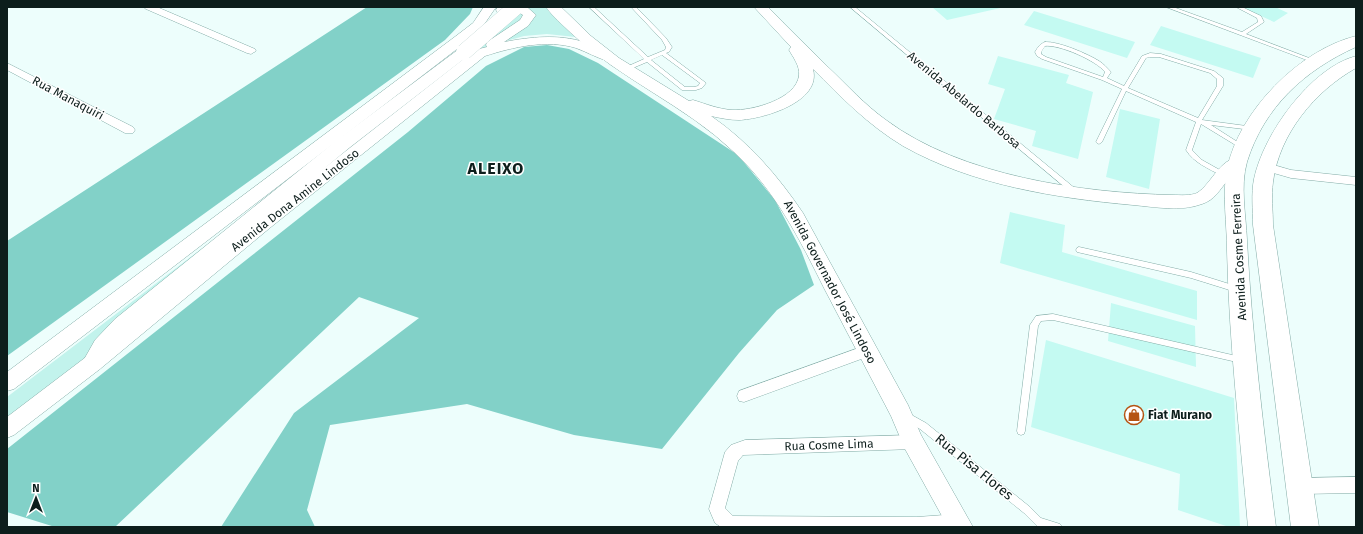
<svg xmlns="http://www.w3.org/2000/svg" width="1363" height="534" viewBox="0 0 1363 534" font-family="'Fira Sans',sans-serif">
<style>
.built{fill:#c4faf2}
.green{fill:#c2f3ec}
.forest{fill:#82d1c8}
.lines{fill:none;stroke-linecap:round;stroke-linejoin:round}
.service-casing{stroke:#83aca7;stroke-width:1}
.minor-casing{stroke:#83aca7;stroke-width:1}
.tertiary-casing{stroke:#83aca7;stroke-width:1}
.secondary-casing{stroke:#83aca7;stroke-width:1}
.primary-casing{stroke:#83aca7;stroke-width:1}
.service{fill:#fff;fill-rule:evenodd}
.minor{fill:#fff;fill-rule:evenodd}
.tertiary{fill:#fff;fill-rule:evenodd}
.secondary{fill:#fff;fill-rule:evenodd}
.primary{fill:#fff;fill-rule:evenodd}
.secondary-bridge-casing{stroke:#83aca7;stroke-width:16;stroke-linecap:butt}
.secondary-bridge{stroke:#fff;stroke-width:16}
.labels{text-anchor:middle;dominant-baseline:central;stroke-width:3;stroke-linejoin:round;paint-order:stroke}
.street-label{font-size:12px;fill:#0d1e1c;stroke:#fff}
.poi-label{font-size:12px;font-weight:bold;fill:#0d1e1c;stroke:#fff;text-anchor:start}
.near-street-label{font-size:14px;fill:#0d1e1c;stroke:#fff}
.district-label{font-size:16px;font-weight:bold;letter-spacing:1px;fill:#0d1e1c;stroke:#fff}
</style>
<rect width="100%" height="100%" fill="#edfefc"/>
<path class="built" d="M932 7H1005L947 20Z
M1241 7H1275L1288 13 1274 22Z
M1034 11 1135 42 1127 58 1024 25Z
M1161 26 1261 58 1253 78 1150 45Z
M998 56 1069 75 1066 83 1093 92 1078 159 1032 146 1036 131 994 119 1005 89 988 84Z
M1120 109 1160 119 1149 189 1106 177Z
M1010 212 1065 225 1062 252 1197 291V320L1000 263Z
M1111 303 1195 326 1196 367 1108 341Z
M1046 340 1234 398 1240 527H1229L1178 510 1180 474 1031 427Z"/>
<path class="green" d="M500 7H546L575 37 547 34 524 36 495 44 7 423V397L470 44 490 24Z"/>
<path class="forest" d="M367 7H473L470 14 445 40 7 356V241Z
M547 45 569 49 598 63 738 155 775 200 801 250 814 285 777 310 739 353 662 449 574 435 467 404 330 425 307 510 315 527H221L294 413 419 318 359 297 115 527H55L7 512V449L408 132 486 66 524 47Z"/>
<g class="lines">
<g class="service-casing">
<path id="service" d="M589 7H594L648 57 665 50 666 47 662 40 631 7H636L666 38 672 47 669 52 666 53 706 83 702 88 696 90H682L647 62 628 70H624V68L644 59ZM662 55 700 83 698 86 694 87H685L651 60Z
M850 7H855L1077 190 1078 192 1077 194H1073Z
M1166 7H1173L1242 32 1258 22 1257 18 1236 7H1242L1261 16 1264 22 1246 34 1317 61 1314 63 1312 62Z
M1045 42C1058 41 1088 54 1099 61 1104 64 1107 68 1111 72L1107 78 1124 86 1142 56 1150 53 1161 54 1214 71 1223 78V86L1202 120 1254 127 1255 128 1252 130 1211 125 1247 148 1246 149H1242L1201 124 1192 150 1202 160 1227 174 1224 176H1222C1208 168 1194 163 1186 150L1196 122 1126 91 1102 142 1099 144 1097 143 1096 142 1122 89 1102 80 1042 59 1037 56 1035 52C1038 47 1040 44 1045 42ZM1045 46C1059 44 1097 61 1105 72L1103 77 1046 57 1041 54V52ZM1150 57H1159L1210 73 1217 79V86L1198 118 1128 88 1146 58Z
M1079 247 1191 272 1239 287 1240 289 1239 291 1236 292 1191 278 1077 252 1076 250 1077 248Z
M1053 314 1241 357 1244 358 1245 360 1244 362 1241 363 1053 320 1041 321 1038 326 1025 431 1024 434 1021 435 1018 434 1017 431 1030 325 1036 316Z
M908 413 926 423 1030 507 1041 518 1060 524 1062 527H1038L1024 513 920 429 905 420 904 417 905 414Z"/>
</g>
<g class="minor-casing">
<path id="minor" d="M144 7H157L255 49 256 51 251 54 247 53 146 9Z
M7 63 133 127 135 130 133 133H125L7 70Z
M1267 163 1291 170 1356 177V185L1291 178 1263 170 1261 167 1263 164Z
M867 345 872 347 874 351 872 355 744 402 739 401 737 396 739 391Z
M913 435 918 437 921 442 918 447 913 449 743 455 738 461 725 508 733 516 917 517 958 514 964 516 966 522 964 527H721L715 523 709 509 725 452 731 445 745 440Z
M1356 477V493L1300 494 1294 491 1292 486 1294 481 1300 478Z"/>
</g>
<g class="tertiary-casing">
<path id="tertiary" d="M484 7H496L481 29 466 42 14 389 7 391V372L456 36 473 23Z
M498 7H527L536 15 528 26 504 42C531 37 558 34 584 42 594 45 603 50 613 54L615 57 613 60 608 61C597 58 587 52 576 48 547 39 513 47 485 56L271 227 100 369 14 435 7 438V417L86 357 259 219 475 50 487 47 486 45 487 42 520 20 523 15C515 9 507 15 498 13L496 10Z"/>
</g>
<g class="secondary-casing">
<path id="secondary" d="M546 7H561L591 36 619 58 689 101 693 100C706 104 718 109 732 110 752 111 797 99 799 75 800 66 793 57 789 50L791 47 754 7H768C788 28 808 47 828 67 847 85 865 105 886 120 961 176 1082 193 1173 195 1180 195 1190 196 1197 193 1212 184 1222 153 1243 159L1245 163C1241 170 1234 174 1228 180 1220 189 1215 200 1202 204 1181 212 1155 207 1133 205 1055 198 972 185 903 146 868 125 841 97 813 69 822 102 763 119 739 120 730 120 720 118 711 116 749 142 778 176 803 213L908 405 921 435 973 527H948L905 449 891 416C869 374 847 332 825 290 800 240 776 191 734 152 685 105 621 80 571 33 563 25 553 17 546 7Z
M464 48 469 49 471 52 469 55 349 148 129 331 109 352 100 369 93 372 86 369 82 363 95 340 115 319 337 140 459 49Z"/>
</g>
<g class="primary-casing">
<path id="primary" d="M1356 36V47C1305 70 1264 107 1247 162 1240 187 1246 215 1247 240 1252 336 1264 432 1276 527H1248C1240 435 1229 343 1227 250 1227 224 1222 195 1227 169 1239 111 1299 50 1356 36Z
M1356 56V68C1315 91 1279 134 1273 182 1271 196 1273 211 1273 225L1319 527H1291L1253 225C1253 210 1251 194 1254 179 1263 135 1310 68 1356 56Z"/>
</g>
<use href="#service" class="service"/>
<use href="#minor" class="minor"/>
<use href="#tertiary" class="tertiary"/>
<use href="#secondary" class="secondary"/>
<use href="#primary" class="primary"/>
<g class="secondary-bridge-casing">
<path id="secondary-bridge" d="M464 52 516 7"/>
</g>
<use href="#secondary-bridge" class="secondary-bridge"/>
</g>
<defs>
<g id="shop-ring" transform="scale(1)"><circle r="9.5" fill="#fff" stroke="#b55413" stroke-width="1.5"/><path d="M-5-2.5h2.3a2.7 3.5 0 0 1 5.4 0H5L5.5 6h-11ZM-1.5-2.5h3a1.5 2.3 0 0 0-3 0Z" fill="#b55413"/></g>
</defs>
<g fill-rule="evenodd">
<use href="#shop-ring" x="1134" y="415"/>
</g>
<g class="labels">
<g class="street-label">
<text transform="translate(68 98) rotate(28)">Rua Manaquiri</text>
<text transform="translate(964 100) rotate(40)">Avenida Abelardo Barbosa</text>
<text transform="translate(295 200) rotate(-38)">Avenida Dona Amine Lindoso</text>
<text transform="translate(1239 257) rotate(-93)">Avenida Cosme Ferreira</text>
<text transform="translate(830 282) rotate(62)">Avenida Governador José Lindoso</text>
<text transform="translate(829 445) rotate(-2)">Rua Cosme Lima</text>
</g>
<g class="poi-label">
<text x="1148" y="415">Fiat Murano</text>
</g>
<g class="near-street-label">
<text transform="translate(974 467) rotate(39)">Rua Pisa Flores</text>
</g>
<g class="district-label">
<text x="496" y="168">ALEIXO</text>
</g>
</g>
<rect width="1363" height="534" fill="none" stroke="#0d1e1c" stroke-width="16"/>
<g transform="translate(36 498)" stroke="#ffffff" stroke-width="3" paint-order="stroke">
<path d="M0-3L7 15L0 10L-7 15Z" fill="#0d1e1c"/>
<text y="-6" font-size="11" font-weight="bold" text-anchor="middle" fill="#0d1e1c">N</text>
</g>
</svg>
